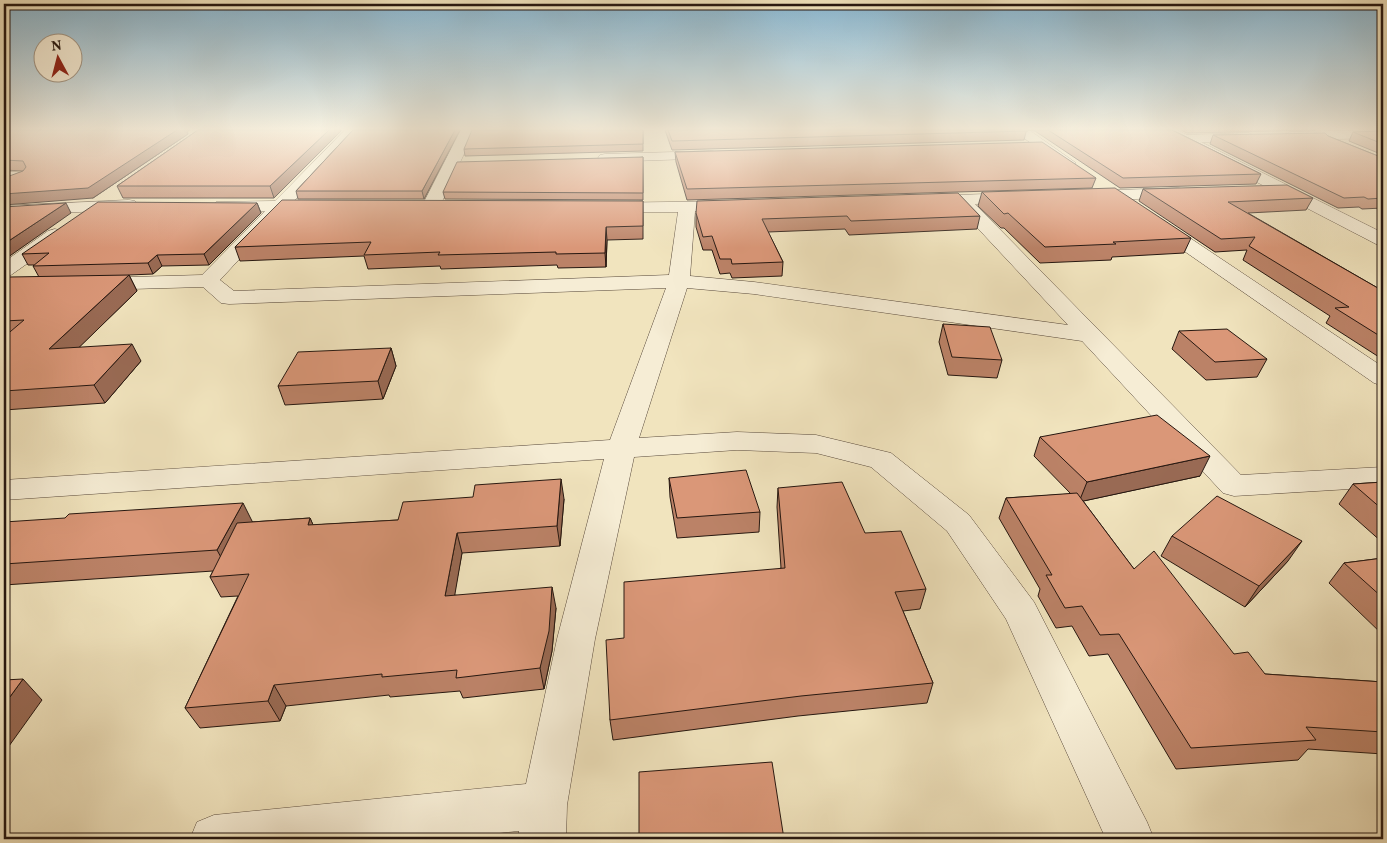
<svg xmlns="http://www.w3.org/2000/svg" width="1387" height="843" viewBox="0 0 1387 843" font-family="Vollkorn,serif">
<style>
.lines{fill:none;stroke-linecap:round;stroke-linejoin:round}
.minor-casing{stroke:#594a3c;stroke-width:1}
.tertiary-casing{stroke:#594a3c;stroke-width:1}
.minor{fill:#f6edd5;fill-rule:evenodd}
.tertiary{fill:#f6edd5;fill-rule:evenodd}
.wall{fill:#bb8267;stroke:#261710}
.shaded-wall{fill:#996a54;stroke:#261710}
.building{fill:#da9778;stroke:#261710}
</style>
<rect width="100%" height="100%" fill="#f1e4be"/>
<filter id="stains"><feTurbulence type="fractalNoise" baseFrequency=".004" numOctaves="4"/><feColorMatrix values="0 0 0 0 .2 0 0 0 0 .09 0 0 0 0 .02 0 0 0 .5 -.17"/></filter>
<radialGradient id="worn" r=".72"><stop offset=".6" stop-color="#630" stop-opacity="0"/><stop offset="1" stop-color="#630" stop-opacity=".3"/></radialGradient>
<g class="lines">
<g class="minor-casing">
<path id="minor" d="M345 130H359L294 201 320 202 323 206 320 210 284 211 220 280 234 291 669 275 678 212H607L601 211 598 207 601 203 734 201 740 202 743 206 740 210 695 211 690 276 754 282 1068 325 956 205H920L918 201 920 197 926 196 1016 193 1022 194 1024 198 1022 202 975 204 1241 475 1383 467V487L1234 496 1223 493 1082 341 754 294 687 288 639 438 737 432 816 435 891 453 969 515 1034 602 1147 822 1154 839H1106L1006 619 947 531 871 467 816 453 737 450 634 457 595 639 567 805 566 839H518L519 831 437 839H190L197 822 214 815 526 784 557 639 604 459 4 500V480L610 440 666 288 229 304 221 303 203 287 95 290 88 288 85 284 88 280 95 278 202 275 265 211H222L216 210 213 206 216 202 275 201Z
M461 130H475L440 206 437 210 431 211 425 210 422 206Z
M1013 130H1029L1076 163 1073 166H1063Z
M1383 130V138L1290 140 1283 136 1290 132Z
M1249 133 1256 137 1254 140 1186 143 1179 139 1186 135Z
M712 151 717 152 719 155 717 158 605 162 600 161 598 158 600 155 605 154Z
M4 171 28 173 30 176 28 179 4 190Z
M1178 188 1184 189 1186 193 1184 197 1089 201 1083 200 1081 196 1083 192 1089 191Z
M129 200 135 201 138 205 135 209 4 216V206Z
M1157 219 1163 220 1383 367V386L1374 383 1151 228 1148 224 1151 220Z
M55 229 62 231 64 235 62 239 11 275 4 277V262L48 231Z"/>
</g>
<g class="tertiary-casing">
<path id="tertiary" d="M1160 130H1177L1383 233V246L1376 244 1162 133Z"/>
</g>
<use href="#minor" class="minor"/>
<use href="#tertiary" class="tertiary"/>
</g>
<path class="wall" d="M4 130 187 132 188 134 93 198 23 171 4 170Z
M198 130H341V131L274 198H123L117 186Z
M353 130H460L424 199H298L296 191Z
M643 130V151L465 156 464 149Z
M665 130H1172L1261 174 1256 184 1120 188 1035 131 1029 130 1026 132 1024 140 672 150Z
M1181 130H1316L1187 133Z
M1383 131V155L1349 141 1353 132Z
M1213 135 1328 136 1383 158V208L1362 209 1359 207 1338 208 1210 144Z
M675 152 1096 178 1092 188 687 200 676 162Z
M643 157V200L445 199 443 192Z
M1143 189 1313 198 1306 210 1248 213 1383 291V357H1379L1326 323 1330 316 1243 260 1247 250 1215 252 1139 201Z
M982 192 1191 238 1184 253 1112 257 1111 260 1040 263 1004 228H1001L978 206Z
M643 201V239L607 240 606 267 558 268 557 265 441 269 440 266 368 269 364 256 240 261 235 247Z
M257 203 261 213 209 265 162 266 153 274 129 275 137 291 79 347 141 361 105 403 4 410V282L39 277 33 266 34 265H28L22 254Z
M696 213 980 216 977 229 849 235 845 229 768 232 783 262 782 276 732 278 730 273 720 274 712 250H703L696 227Z
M943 324 1002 360 997 378 948 375 939 342Z
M1179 331 1267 359 1257 377 1206 380 1172 349Z
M391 348 396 366 383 399 285 405 278 386Z
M1040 437 1200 476 1083 501 1134 569 1234 654 1265 674 1383 682V754L1308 749 1298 760 1176 769 1108 654 1089 656 1072 626 1056 628 1038 596 1040 589 999 518 1006 498 1071 494 1034 456Z
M669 478 760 512 759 532 677 538 670 497Z
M1383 482V543L1339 504 1353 484Z
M778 488 865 533 926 589 920 609 903 611 933 683 927 703 798 716 613 740 610 720 624 638 781 568 777 507Z
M564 499 560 546 462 553 454 595 556 608 552 651 544 689 463 698 460 691 390 697 389 695 286 706 280 721 200 728 185 708 238 596 221 597 210 577 213 571 4 585V522H252L310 518 313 525 398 520Z
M1172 536 1288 561 1245 607 1161 556Z
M1383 558V635L1329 583 1344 563Z"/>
<path class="shaded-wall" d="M177 130H190L187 132 188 134 93 198 4 205V194Z
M329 130H341V131L274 198 270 186Z
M455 130H460L424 199 422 191Z
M66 203 71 213 4 260V244Z
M257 203 261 213 209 265 204 254Z
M606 227 607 240 606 267 605 253Z
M157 255 162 266 153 274 148 263Z
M129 275 137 291 60 366 49 349Z
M132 344 141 361 105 403 94 385Z
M391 348 396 366 383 399 378 381Z
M1210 456 1200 476 1079 502 1087 482Z
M561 479 564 499 560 546 557 526Z
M243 503 253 523 228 570 217 550Z
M310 518 319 538 308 525Z
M457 533 462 553 451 617 445 596Z
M1302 541 1288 561 1245 607 1259 586Z
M552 587 556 608 552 651 544 689 540 668Z
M23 679 42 700 4 753V705Z
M274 685 286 706 280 721 268 701Z"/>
<path class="building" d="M4 130H177L88 188 4 194V178L23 171 26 167 23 161 4 160Z
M198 130H329L270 186H117Z
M353 130H455L422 191H296Z
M472 130H643V144L464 149Z
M668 130H1025L1026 131 672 141Z
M1048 130H1172L1261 174 1123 178Z
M1383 131V144L1353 132Z
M1325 133 1328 136 1383 158V198L1368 199 1364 197 1344 198 1213 135Z
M1042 142 1096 178 687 189 675 152Z
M643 157V193L443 192 457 162Z
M1287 185 1313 198 1228 202 1383 291V338L1335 308 1349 307 1249 246 1255 237 1221 239 1143 189Z
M1115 188 1191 238 1113 242 1116 244 1045 247 1008 213 1004 214 982 192Z
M958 193 980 216 851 221 847 216 762 219 783 262 732 264 731 259H720L712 236 703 237 696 213 697 201Z
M282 200 643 201V226L606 227 605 253 556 254V252L438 255 440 252 364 255 371 242 235 247Z
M98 202 257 203 204 254 157 255 148 263 33 266 49 253 22 254Z
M66 203 4 244V207Z
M129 275 49 349 132 344 94 385 4 391V337L24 320 4 321V282L10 277Z
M943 324 990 327 1002 360 952 357Z
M1227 329 1267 359 1215 362 1179 331Z
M391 348 378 381 278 386 298 352Z
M1157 415 1210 456 1087 482 1040 437Z
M746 470 760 512 677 518 669 478Z
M561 479 557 526 457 533 445 596 552 587 549 631 540 668 456 678 457 670 382 677V674L274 685 268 701 185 708 249 574 210 577 237 523 310 518 308 525 398 520 403 502 473 497 475 485Z
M842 482 865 533 901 531 926 589 895 592 933 683 801 696 610 720 606 640 624 638V582L785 568 778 488Z
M1383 482V510L1353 484Z
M1077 493 1134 569 1154 551 1234 654 1248 652 1265 674 1383 682V732L1306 727 1316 740 1191 748 1119 634 1100 635 1082 606 1065 608 1046 575H1052L1006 498Z
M1217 496 1302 541 1259 586 1172 536Z
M243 503 217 550 4 564V522L65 518 69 514Z
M1383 558V598L1344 563Z
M23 679 4 705V680Z
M772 762 784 839H639V772Z"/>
<linearGradient id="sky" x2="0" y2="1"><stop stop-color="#89b8d3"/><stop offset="0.52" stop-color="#f9f3e2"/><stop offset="1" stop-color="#f9f3e2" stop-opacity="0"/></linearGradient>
<rect width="1387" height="248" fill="url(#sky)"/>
<rect width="1387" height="843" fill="none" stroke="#f1e4be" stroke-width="20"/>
<rect x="5" y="5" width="1377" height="833" fill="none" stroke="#261710" stroke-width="2.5"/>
<rect x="10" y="10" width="1367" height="823" fill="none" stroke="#261710"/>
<g transform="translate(58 58) rotate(353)"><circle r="24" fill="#f6edd5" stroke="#a39786"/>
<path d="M0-4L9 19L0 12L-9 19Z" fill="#8f2418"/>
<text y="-8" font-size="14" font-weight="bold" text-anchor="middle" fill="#261710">N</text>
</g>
<rect width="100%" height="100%" filter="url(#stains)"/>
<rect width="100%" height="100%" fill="url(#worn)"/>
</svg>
